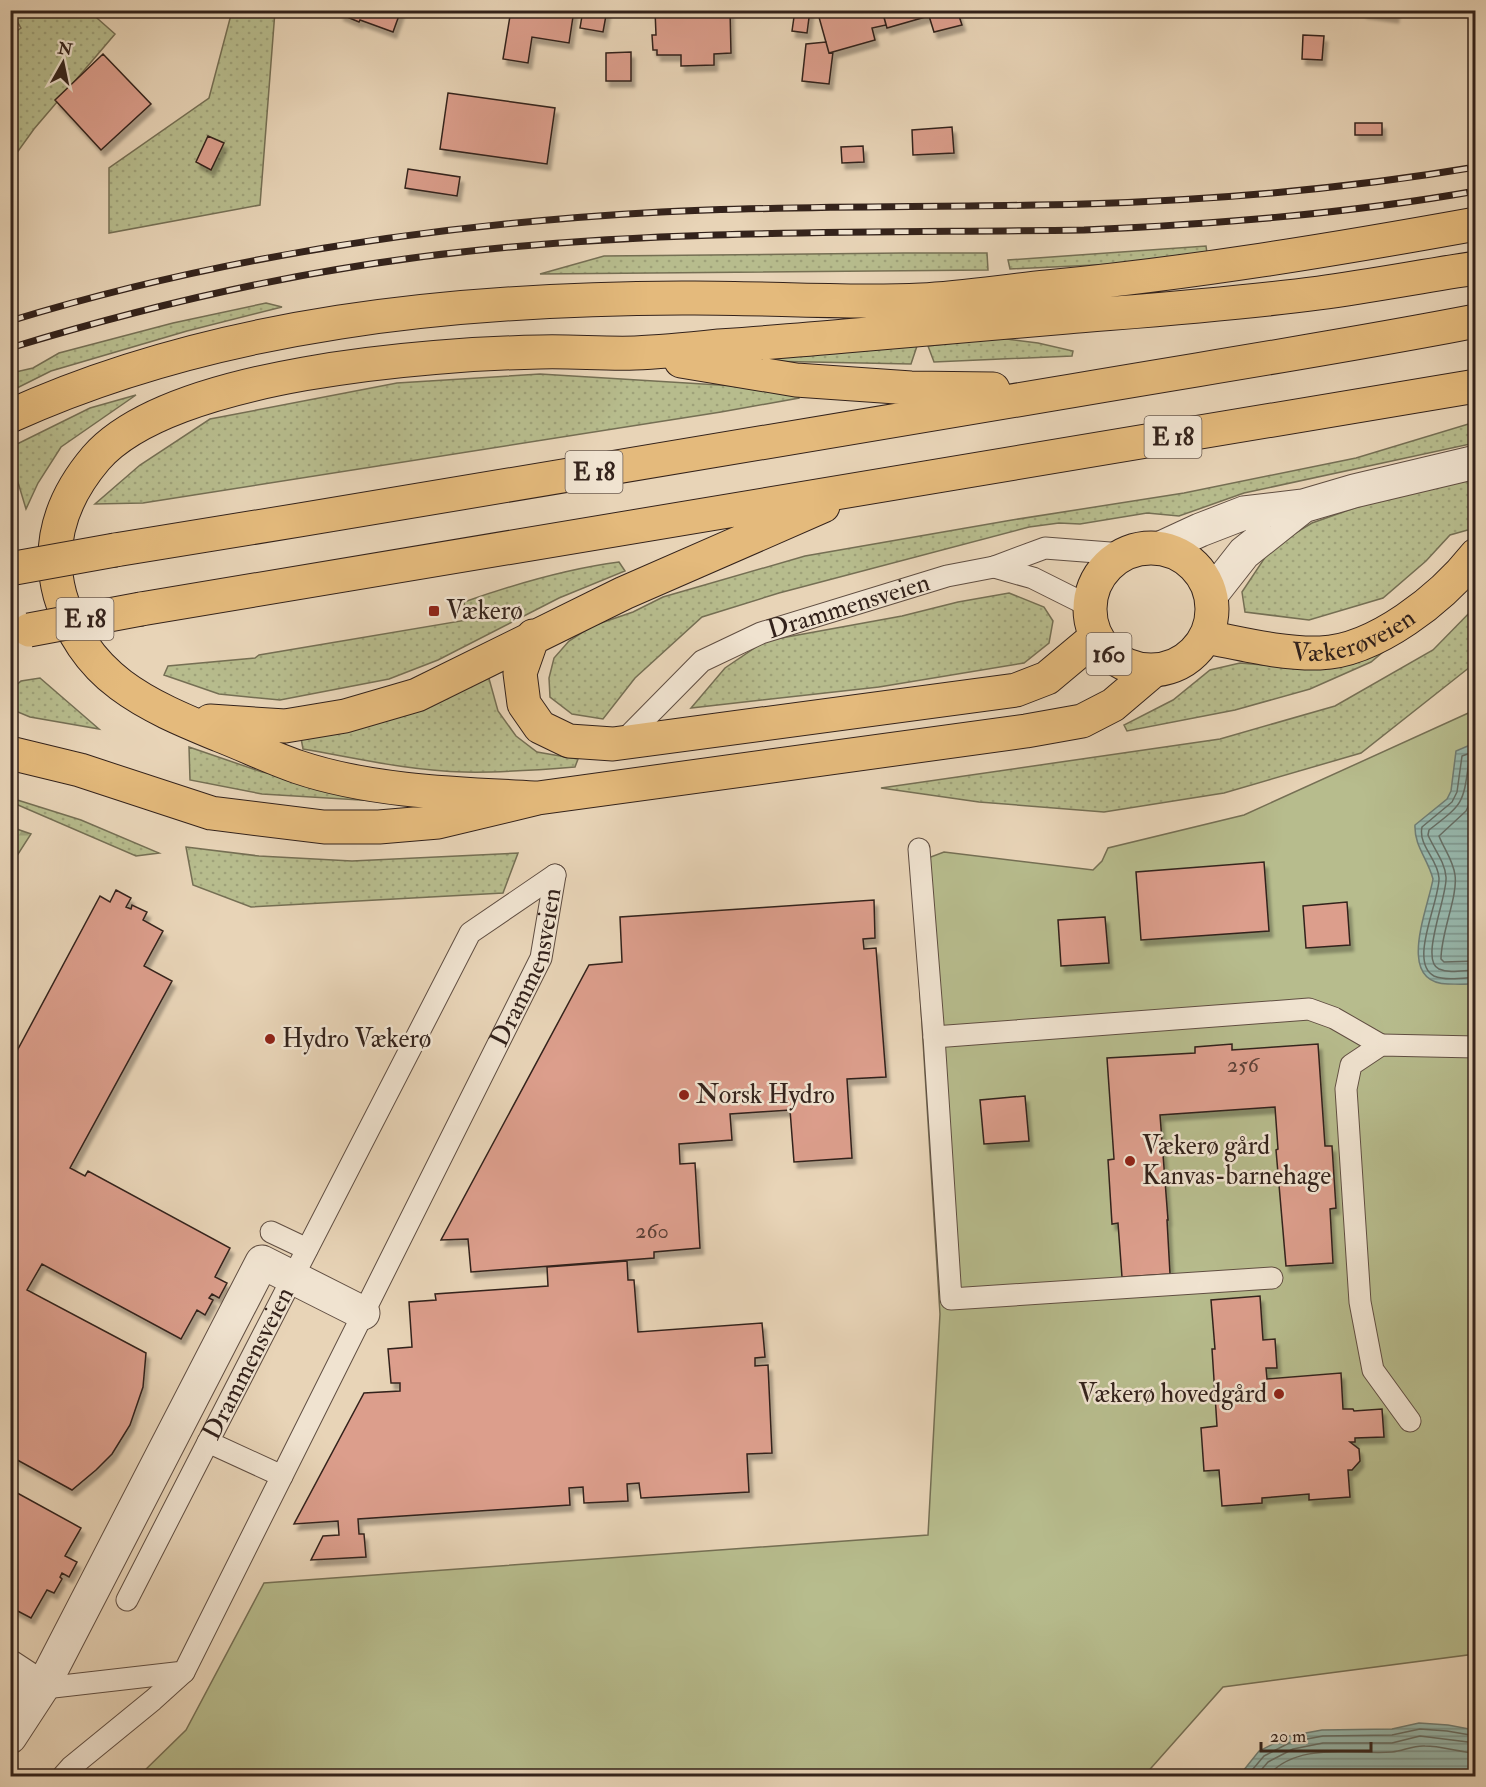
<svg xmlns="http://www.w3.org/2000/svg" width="1486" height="1787" viewBox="0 0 1486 1787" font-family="'IM FELL Double Pica',serif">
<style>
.grass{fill:url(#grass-dots);stroke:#756f54;stroke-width:1.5}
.forest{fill:url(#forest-firs);stroke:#756f54;stroke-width:1.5}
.park{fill:#b7bc8d;stroke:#756f54;stroke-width:1.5}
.water{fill:url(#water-rules);stroke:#6f7c73;stroke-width:1.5}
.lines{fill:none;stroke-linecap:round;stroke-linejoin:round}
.shore{stroke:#656d64;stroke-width:1.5}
.building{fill:#dc9e8c;stroke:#33221b;stroke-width:1.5;filter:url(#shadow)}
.lane-casing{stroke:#604e42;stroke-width:23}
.street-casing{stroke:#604e42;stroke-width:35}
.primary-casing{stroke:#33221b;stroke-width:35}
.highway-casing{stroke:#33221b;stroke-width:35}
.lane{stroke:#f0e3d0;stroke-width:21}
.street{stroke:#f0e3d0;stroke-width:33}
.primary{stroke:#e4ba7c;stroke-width:33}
.highway{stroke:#e4ba7c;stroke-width:33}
.rail-casing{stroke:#33221b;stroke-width:7}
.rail{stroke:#f0e3d0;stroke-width:4.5;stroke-dasharray:14;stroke-linecap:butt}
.highway-bridge-casing{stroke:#33221b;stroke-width:35;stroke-linecap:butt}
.highway-bridge{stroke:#e4ba7c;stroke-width:33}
.poi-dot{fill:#8f2418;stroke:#f0e3d0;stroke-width:2}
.labels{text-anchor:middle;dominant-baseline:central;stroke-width:5;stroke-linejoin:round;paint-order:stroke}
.number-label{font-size:22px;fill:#5d4137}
.shield{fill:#f0e3d0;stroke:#6c5c51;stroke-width:1.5}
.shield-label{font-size:24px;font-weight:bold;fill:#33221b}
.street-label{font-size:26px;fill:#33221b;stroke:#f0e3d0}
.poi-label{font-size:26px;fill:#33221b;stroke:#f0e3d0;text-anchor:start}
</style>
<defs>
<pattern id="grass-dots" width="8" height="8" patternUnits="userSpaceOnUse" patternTransform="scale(1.5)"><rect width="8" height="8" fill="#b7bc8d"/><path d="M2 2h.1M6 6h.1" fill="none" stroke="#9ea179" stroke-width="1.8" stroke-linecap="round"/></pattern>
<pattern id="forest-firs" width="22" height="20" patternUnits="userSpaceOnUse" patternTransform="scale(1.5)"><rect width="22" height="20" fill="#b7bc8d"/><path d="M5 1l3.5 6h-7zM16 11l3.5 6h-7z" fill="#9ea179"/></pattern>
<pattern id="water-rules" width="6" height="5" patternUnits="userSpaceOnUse" patternTransform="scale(1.5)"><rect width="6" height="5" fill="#97b8ad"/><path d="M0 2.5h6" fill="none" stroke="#7c958c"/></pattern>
<filter id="shadow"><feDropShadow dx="3.5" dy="6" stdDeviation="1.5" flood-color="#0004"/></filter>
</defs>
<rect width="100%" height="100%" fill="#e8d4b7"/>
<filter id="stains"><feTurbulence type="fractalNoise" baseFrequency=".00333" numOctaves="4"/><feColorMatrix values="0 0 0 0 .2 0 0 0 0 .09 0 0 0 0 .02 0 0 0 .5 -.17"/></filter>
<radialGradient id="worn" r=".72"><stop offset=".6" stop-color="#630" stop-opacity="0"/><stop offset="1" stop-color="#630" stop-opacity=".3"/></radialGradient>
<path class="grass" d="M11 11H89L115 34 34 129 11 161V35L21 28Z
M232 11H275L260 205 109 233V168L209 98Z
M1206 246 1207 253 1137 263 1010 269 1008 260Z
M904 253H987L988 270 540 274 604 256Z
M266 303 282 307 187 331 51 371 11 391V373L33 368 59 353 173 323Z
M999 338 1038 343 1073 351 1072 356 934 362 928 346Z
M917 346 911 364 757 361V355Z
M540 374 799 390V398L721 412 143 503 95 504 140 465 210 419 397 383Z
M136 395 61 447 38 483 26 509 17 479 11 467V447L90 408Z
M1475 422V443L1244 493 1179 516 1147 513 1080 524 1059 523 1029 527 779 593 702 617 635 678 603 719 572 714 550 697 549 678 554 658 569 641 592 626 633 612 663 597 805 556 1012 520 1184 493 1356 458Z
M1475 476V528L1450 535 1426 561 1383 598 1309 620 1245 612 1242 592 1272 547 1312 523 1380 499Z
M619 562 625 571 559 598 438 660 389 679 280 700 219 694 164 675 168 666 255 658 259 655 467 620 464 602C515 584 565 569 619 562Z
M1009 593 1044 607 1053 621 1049 643 1024 663 879 687 691 708 725 668 765 641 902 616 958 602Z
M1475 607V663L1361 753 1224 793 1104 812 979 802 881 788 1220 739 1335 706 1433 650Z
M1389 647 1371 662 1310 689 1235 710 1127 731 1124 725 1173 700 1210 670 1240 663 1313 669Z
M488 675 498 711 516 736 537 752 578 759 575 767C538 770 501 773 464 772 410 771 356 758 303 749L301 738Z
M40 678 99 729 30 717 13 710 11 699 12 689 21 681Z
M189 747 262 772 377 793 376 801 262 794 190 780Z
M11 798 81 820 159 853 136 856 11 802Z
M186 847 259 856 352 861 518 853 503 893 251 907 193 885Z"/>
<path class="forest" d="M11 827 31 834 11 865 10 827Z"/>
<path class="park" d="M1475 710V1654L1223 1687 1144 1776H139L186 1730 264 1583 928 1535 940 1314 912 864 944 852 1093 870 1102 861 1108 848 1244 815Z"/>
<path class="water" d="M1470 745H1476L1475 983C1466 985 1457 984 1448 984 1395 983 1428 909 1433 879 1428 859 1414 846 1415 825L1447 799 1451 791 1456 751Z
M1419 1723 1448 1725 1475 1730V1776H1239L1259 1751 1289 1736 1322 1730 1392 1729Z"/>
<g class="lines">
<path class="shore" d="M1476 751 1462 756 1457 792 1452 802 1422 827C1418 846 1438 859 1439 878 1440 900 1408 963 1434 976 1446 981 1463 978 1476 977
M1476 759 1469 761C1463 804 1464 803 1429 830L1428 835C1434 849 1445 862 1446 877 1448 895 1419 961 1439 969 1450 974 1464 970 1476 970
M1476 780 1472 798 1466 811 1439 836C1444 849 1453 860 1455 875 1458 897 1441 932 1441 959L1444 962 1476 961
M1247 1776 1264 1756 1291 1742 1323 1736 1392 1735 1420 1729 1447 1731 1476 1736
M1256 1776 1268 1762 1293 1749 1323 1743H1392L1420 1736 1476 1743
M1268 1776C1297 1741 1353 1755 1392 1752 1403 1751 1414 1745 1425 1746 1442 1746 1458 1752 1476 1753"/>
</g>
<path class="building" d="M342 10H401L393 32 360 20 359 22 340 14Z
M511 10H574L569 43 532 37 528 63 503 59Z
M583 10H607L603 32 580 28Z
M655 10H730L731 53 714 54V65L681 66V55H657V50H653L652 35H656Z
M795 10H810L807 33 792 31Z
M817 10H882L886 25 872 28 875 40 829 53Z
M882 10H957L962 25 934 32 929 16 887 28Z
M1363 10H1396L1395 17 1363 12Z
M1303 35 1324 36 1322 60 1302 59Z
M826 42 829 53 833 52 829 84 802 81 806 44Z
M631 52V81H606V53Z
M103 54 151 104 101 150 55 100Z
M448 93 555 108 547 164 440 149Z
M1355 123H1382V135H1355Z
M952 127 954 153 913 155 912 130Z
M208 136 224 143 211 170 196 162Z
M863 146 864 162 842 163 841 147Z
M408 169 460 177 457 196 405 188Z
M1264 862 1269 931 1141 940 1136 872Z
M116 890 131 898 126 907 131 909 132 905 147 912 143 920 163 931 144 966 172 981 70 1168 85 1176 88 1171 230 1248 215 1277 227 1283 219 1298 212 1294 209 1298 213 1300 205 1315 197 1310 181 1339 42 1264 27 1290 146 1353 143 1387 130 1425 112 1454 96 1470 72 1490 10 1456V1064L100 896 110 902Z
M874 900 875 938 863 939 864 949 876 948 886 1077 847 1079 852 1158 794 1162 790 1110 730 1114 732 1140 679 1144 680 1164 695 1163 700 1248 654 1252V1258L471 1272 468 1239 441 1240 589 965 622 962 620 917Z
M1347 902 1350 945 1306 948 1303 906Z
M1105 917 1109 963 1061 966 1058 920Z
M1232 1044V1050L1318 1044 1325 1146H1332L1336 1208 1330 1209 1333 1263 1286 1266 1276 1150 1278 1149 1275 1107 1160 1115 1168 1220H1167L1170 1274 1122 1277 1118 1223 1112 1224 1108 1160 1114 1159 1107 1058 1195 1053V1047Z
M1025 1096 1029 1141 984 1144 980 1100Z
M627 1261 628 1280H634L638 1332 762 1323 765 1357 755 1358V1366L768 1365 772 1453 747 1454 749 1492 641 1498 639 1483 627 1484 628 1501 584 1503 583 1487 569 1488 570 1505 358 1519 359 1534H364L366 1557 311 1560 323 1536 339 1535 338 1521 294 1524 364 1393 400 1391V1383H391L388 1349 412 1347 409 1302 436 1300 435 1294 548 1286 547 1267Z
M1260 1296 1263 1340 1275 1339 1277 1368H1266L1267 1379 1341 1373 1343 1409H1353L1354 1411 1382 1409 1384 1437 1355 1438V1442H1350L1359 1449 1360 1461 1352 1470H1348L1350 1497 1309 1500V1494L1262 1498V1503L1222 1506 1219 1470 1204 1471 1201 1428 1217 1426 1212 1349H1215L1211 1300Z
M10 1489 81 1528 65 1556 77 1562 69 1577 62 1573 60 1577 62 1579 54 1593 47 1590 31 1618 10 1607Z"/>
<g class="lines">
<g class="lane-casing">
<g id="lane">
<path d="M994 567 1033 578 1089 606"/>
<path id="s1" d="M631 733 702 661 761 633 947 576 994 567 1045 548 1123 554"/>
<path d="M919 849 934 1037 951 1299 1272 1278"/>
<path d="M934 1037 1309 1009 1334 1018 1381 1045"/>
<path d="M271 1232 307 1249"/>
<path d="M1410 1421 1373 1370 1360 1302 1346 1089 1351 1065 1381 1045 1476 1047"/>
<path id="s2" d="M282 1476 541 958 555 875"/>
<path d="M127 1600 208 1442"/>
<path id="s3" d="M10 1692 184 1672 282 1476 208 1442 470 933 555 875"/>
<path d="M63 1776 71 1767 153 1700 184 1672"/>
</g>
</g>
<g class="street-casing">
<path id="street" d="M1161 548 1200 530 1244 513 1303 506 1354 491 1476 462
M1211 595 1244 553 1303 506
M10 1667 42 1688
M10 1737 42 1688 262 1262 363 1313"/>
</g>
<g class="primary-casing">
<g id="primary">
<circle cx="1151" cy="609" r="61"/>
<path id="s4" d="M1206 637C1243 644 1281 654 1320 653 1376 651 1442 598 1476 555"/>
</g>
</g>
<g class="highway-casing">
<path id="highway" d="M681 361 796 380 911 388 993 389
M10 416C217 322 457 299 682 298 761 297 842 304 921 300 963 298 1005 291 1047 287 1192 273 1332 250 1476 224
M115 550C430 499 745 447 1059 393 1198 369 1337 348 1476 321
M141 609 1476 386
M533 636 520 673 524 704 540 727 569 741 613 744 1016 690 1047 678 1096 637
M210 721 285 726 345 716 417 695 624 593 823 506
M10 753 80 770 211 813 324 827H379L438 822 538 798 1026 731 1082 721 1113 705 1153 671
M538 798C461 794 372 792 298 767 271 758 245 745 219 735 146 705 83 678 60 595 46 543 62 498 96 458 170 373 430 354 540 352 571 351 603 354 635 353 663 352 691 349 719 346 761 343 803 340 845 336 919 330 993 323 1067 317 1151 310 1235 304 1319 293 1371 286 1423 276 1476 268"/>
</g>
<use href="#lane" class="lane"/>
<use href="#street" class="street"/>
<use href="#primary" class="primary"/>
<use href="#highway" class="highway"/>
<g class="rail-casing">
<path id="rail" d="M10 321C222 256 440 224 661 212 802 205 943 208 1084 204 1216 200 1346 189 1476 167
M10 348C163 301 321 266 480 250 680 229 883 233 1084 230 1215 224 1346 214 1476 191"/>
</g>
<use href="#rail" class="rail"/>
<g class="highway-bridge-casing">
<path id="highway-bridge" d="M15 568 115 550
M29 630 141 609"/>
</g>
<use href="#highway-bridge" class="highway-bridge"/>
</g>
<g class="poi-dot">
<rect x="428" y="605" width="12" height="12" rx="3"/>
<circle cx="270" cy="1039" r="6"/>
<circle cx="684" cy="1095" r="6"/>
<circle cx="1130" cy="1161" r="6"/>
<circle cx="1279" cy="1394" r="6"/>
</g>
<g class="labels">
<g class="number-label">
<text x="1243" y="1065">256</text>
<text x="652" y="1231">260</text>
</g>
<g class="shield">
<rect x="1144.5" y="416" width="57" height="42" rx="4.5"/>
<rect x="565.5" y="451" width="57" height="42" rx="4.5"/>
<rect x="56.5" y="598" width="57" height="42" rx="4.5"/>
<rect x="1086.5" y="633" width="45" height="42" rx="4.5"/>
</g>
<g class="shield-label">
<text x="1173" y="437">E 18</text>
<text x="594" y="472">E 18</text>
<text x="85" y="619">E 18</text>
<text x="1109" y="654">160</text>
</g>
<g class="street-label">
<text stroke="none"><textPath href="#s1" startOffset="258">Drammensveien</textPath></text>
<text stroke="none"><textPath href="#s4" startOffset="152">Vækerøveien</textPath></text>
<text stroke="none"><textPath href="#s2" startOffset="566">Drammensveien</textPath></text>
<text stroke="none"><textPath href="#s3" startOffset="564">Drammensveien</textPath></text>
</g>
<g class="poi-label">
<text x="446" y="611">Vækerø</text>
<text x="282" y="1039">Hydro Vækerø</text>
<text x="696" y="1095">Norsk Hydro</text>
<text x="1142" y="1146">Vækerø gård<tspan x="1142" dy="30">Kanvas-barnehage</tspan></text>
<text x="1267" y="1394" text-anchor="end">Vækerø hovedgård</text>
</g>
</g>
<rect width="1486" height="1787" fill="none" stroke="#e8d4b7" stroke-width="36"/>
<rect x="12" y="12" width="1462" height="1763" fill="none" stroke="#33221b" stroke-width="3"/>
<rect x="18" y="18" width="1450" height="1751" fill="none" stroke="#33221b" stroke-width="1.5"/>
<g transform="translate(63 63) rotate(9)" stroke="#f0e3d0" stroke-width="4.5" paint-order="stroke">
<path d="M0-4.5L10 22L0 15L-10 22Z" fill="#33221b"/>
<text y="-9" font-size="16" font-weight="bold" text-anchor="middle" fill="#33221b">N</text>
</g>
<path d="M1261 1742v9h110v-9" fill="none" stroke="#33221b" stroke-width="3"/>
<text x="1270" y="1742" font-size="18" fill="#33221b" stroke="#f0e3d0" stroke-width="4.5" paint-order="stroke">20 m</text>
<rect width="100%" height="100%" filter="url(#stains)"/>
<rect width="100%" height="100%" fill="url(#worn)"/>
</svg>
